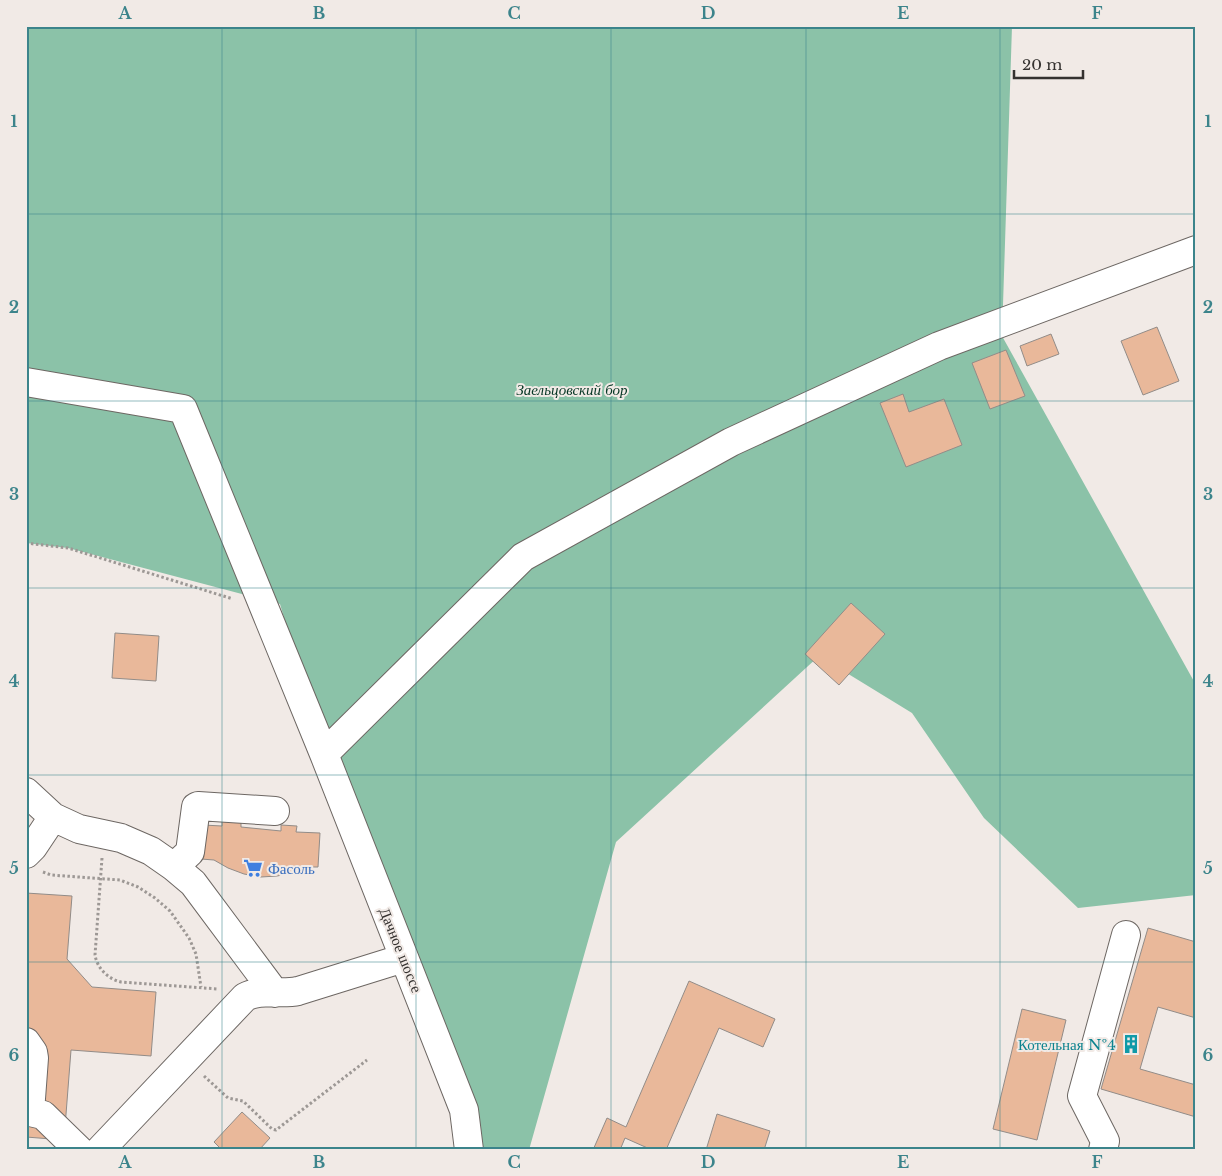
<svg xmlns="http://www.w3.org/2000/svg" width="1222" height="1176" viewBox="0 0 1222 1176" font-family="'Libre Baskerville',serif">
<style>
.forest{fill:#8bc2a8}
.building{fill:#e9b89a;stroke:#928c88}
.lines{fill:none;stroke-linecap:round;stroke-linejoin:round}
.minor-casing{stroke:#6d6763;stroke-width:30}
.path{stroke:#9d9895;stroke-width:3;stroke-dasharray:2.5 2.5;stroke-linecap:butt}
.minor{stroke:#fff;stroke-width:28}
.grid{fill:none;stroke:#3c848b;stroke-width:1;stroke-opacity:0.55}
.labels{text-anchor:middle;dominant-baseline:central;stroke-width:4;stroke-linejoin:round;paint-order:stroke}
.park-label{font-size:15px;font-style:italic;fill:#063725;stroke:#f1eae6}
.shop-label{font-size:15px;fill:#366cbe;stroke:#f1eae6;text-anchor:start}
.street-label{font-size:15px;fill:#353230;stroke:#f1eae6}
.culture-label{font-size:15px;fill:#0d838f;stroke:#f1eae6;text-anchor:end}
.neatline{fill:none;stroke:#3c848b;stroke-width:2}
.grid-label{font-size:16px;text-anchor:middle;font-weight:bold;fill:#3c848b}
</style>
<rect width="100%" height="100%" fill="#f1eae6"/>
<path class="forest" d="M26 26H1012L1002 336 1196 685V895L1078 908 984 818 912 713 819 656 616 842 529 1150H469L324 754 280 604 68 548 26 543Z"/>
<path class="building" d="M1157 327 1179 381 1143 395 1121 341Z
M1051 334 1059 354 1027 366 1020 346Z
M1006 350 1025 396 990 409 972 363Z
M903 394 909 412 944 399 962 445 906 467 880 403Z
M851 603 885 634 839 685 805 654Z
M115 633 159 636 156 681 112 678Z
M222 821 241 822V827L281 831V825L297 826 296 832 320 833 318 867H309L293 873 277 876 261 877 244 874 228 868 214 860 201 859 203 825 222 826Z
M26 893 72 896 67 959 92 987 156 992 151 1056 71 1050 64 1140 26 1137Z
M1148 928 1196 942V1018L1158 1007 1140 1069 1196 1085V1117L1101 1089Z
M689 981 775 1019 763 1047 719 1028 666 1150H652L625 1138 620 1150H593L607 1118 626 1127Z
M1022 1009 1066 1020 1037 1140 993 1129Z
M242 1112 270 1138 259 1150H222L214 1142Z
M717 1114 770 1131 764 1150H706Z"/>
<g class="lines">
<g class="minor-casing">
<path id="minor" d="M26 382 183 409 324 754 464 1110 469 1150
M324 754 523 557 731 442 939 346 1196 250
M26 792 53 817 79 829 121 838 151 851 174 867 193 883 275 993
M26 854 33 847 53 817
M174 867 190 852 196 807 198 806 275 811
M26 1042 33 1052 34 1058 30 1112 43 1115 79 1150
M100 1150 245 997C261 988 280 995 298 991L404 958
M1103 1150 1105 1141 1082 1096 1126 935"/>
</g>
<path class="path" d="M26 543 68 548 233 599
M102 858 95 955C97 968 108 979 121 982L218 989
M43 872 51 875 120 880 138 887 155 898 170 911 189 938 196 954 201 987
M204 1076 228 1098 243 1101 272 1129 276 1130 367 1060"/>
<use href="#minor" class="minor"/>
</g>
<path class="grid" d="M222 26V1150M416 26V1150M611 26V1150M806 26V1150M1000 26V1150M26 214H1196M26 401H1196M26 588H1196M26 775H1196M26 962H1196"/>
<defs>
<g id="supermarket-bare" transform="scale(1.5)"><path d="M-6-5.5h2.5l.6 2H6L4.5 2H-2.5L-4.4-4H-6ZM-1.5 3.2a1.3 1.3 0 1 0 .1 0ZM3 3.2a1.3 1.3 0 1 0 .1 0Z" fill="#3f7fe0" stroke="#f1eae6" stroke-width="2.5" paint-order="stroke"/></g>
<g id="building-bare" transform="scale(1.5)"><path d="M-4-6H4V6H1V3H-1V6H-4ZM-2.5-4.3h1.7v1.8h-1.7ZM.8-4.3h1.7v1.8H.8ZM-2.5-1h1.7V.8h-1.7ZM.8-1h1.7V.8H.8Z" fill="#0f9aa8" stroke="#f1eae6" stroke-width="2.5" paint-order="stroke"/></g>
</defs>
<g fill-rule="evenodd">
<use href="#supermarket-bare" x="253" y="868"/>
<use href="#building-bare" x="1131" y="1044"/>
</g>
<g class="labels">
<g class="park-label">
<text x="572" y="389">Заельцовский бор</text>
</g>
<g class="shop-label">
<text x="268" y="868">Фасоль</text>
</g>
<g class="street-label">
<text transform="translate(401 950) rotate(68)">Дачное шоссе</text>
</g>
<g class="culture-label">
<text x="1116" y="1044">Котельная №4</text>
</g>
</g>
<rect width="1222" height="1176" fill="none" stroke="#f1eae6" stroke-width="55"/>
<path d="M1014 70v8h69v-8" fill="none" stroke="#353230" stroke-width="2.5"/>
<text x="1022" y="70" font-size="15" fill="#353230" stroke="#f1eae6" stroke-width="4" paint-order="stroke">20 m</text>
<rect x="28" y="28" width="1166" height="1120" class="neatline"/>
<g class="grid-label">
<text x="125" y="19">A</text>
<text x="319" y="19">B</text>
<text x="514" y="19">C</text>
<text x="708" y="19">D</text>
<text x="903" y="19">E</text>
<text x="1097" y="19">F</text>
<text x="14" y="127">1</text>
<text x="1208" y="127">1</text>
<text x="14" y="313">2</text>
<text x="1208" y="313">2</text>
<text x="14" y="500">3</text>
<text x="1208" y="500">3</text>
<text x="14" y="687">4</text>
<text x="1208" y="687">4</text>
<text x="14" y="874">5</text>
<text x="1208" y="874">5</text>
<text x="14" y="1061">6</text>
<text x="1208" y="1061">6</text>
<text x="125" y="1168">A</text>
<text x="319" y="1168">B</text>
<text x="514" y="1168">C</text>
<text x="708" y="1168">D</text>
<text x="903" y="1168">E</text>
<text x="1097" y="1168">F</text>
</g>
</svg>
